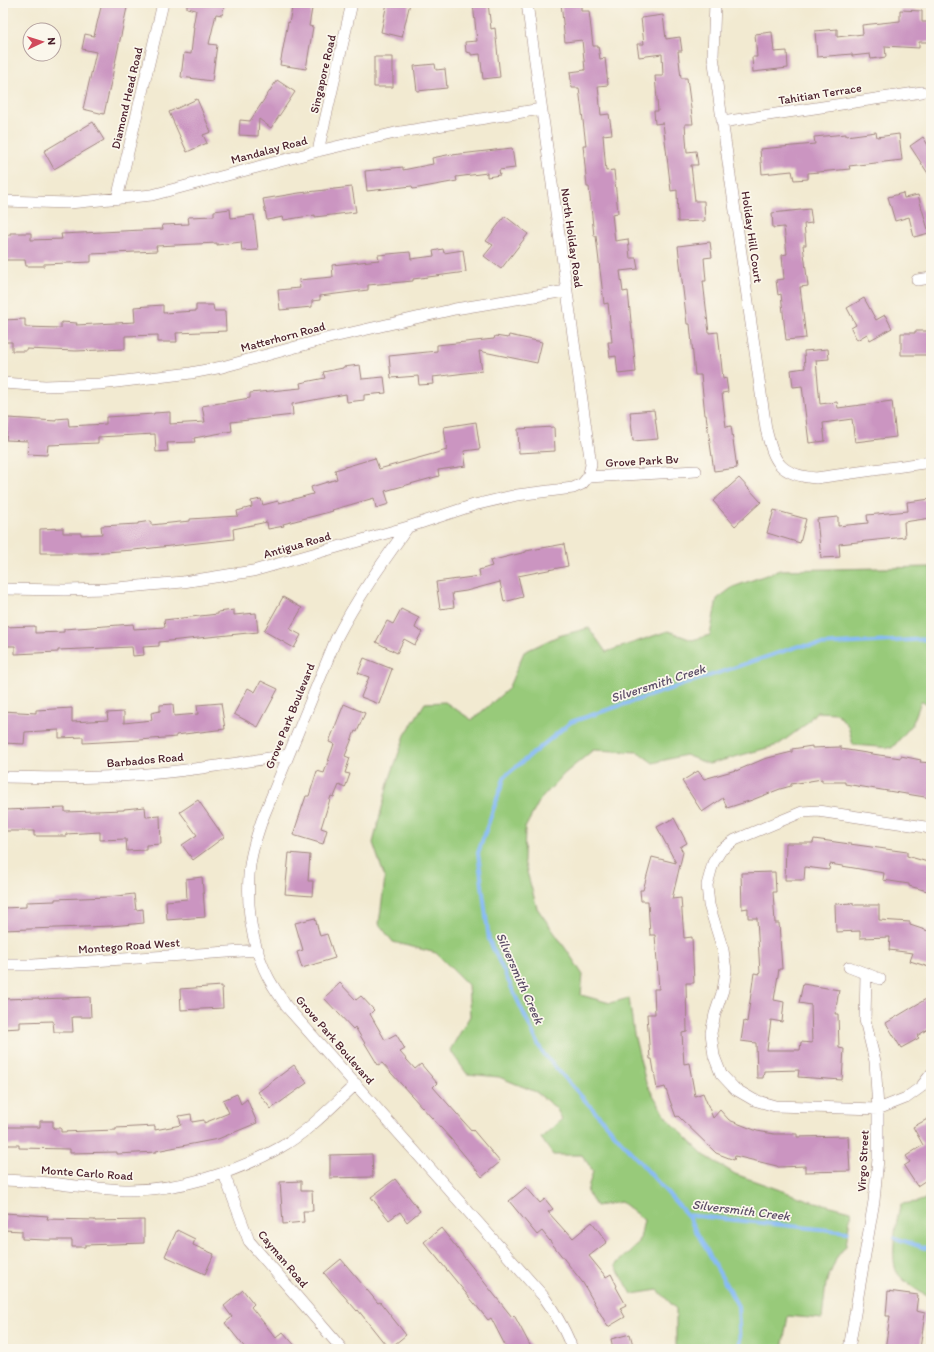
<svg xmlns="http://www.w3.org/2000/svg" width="934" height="1352" viewBox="0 0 934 1352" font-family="Itim,sans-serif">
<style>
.green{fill:#98ca7a;stroke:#717452}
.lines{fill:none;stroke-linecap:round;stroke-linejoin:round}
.stream{stroke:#88bbf6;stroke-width:4}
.building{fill:#cb95c1}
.street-casing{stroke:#9e847e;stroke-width:12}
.street{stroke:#fff;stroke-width:11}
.labels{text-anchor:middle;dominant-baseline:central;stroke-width:3.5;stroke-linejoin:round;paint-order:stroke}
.street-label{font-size:12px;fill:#4a1f2b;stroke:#fbf7ec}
.water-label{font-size:13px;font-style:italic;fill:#5d4e68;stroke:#fbf7ec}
</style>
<rect width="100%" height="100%" fill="#fbf7ec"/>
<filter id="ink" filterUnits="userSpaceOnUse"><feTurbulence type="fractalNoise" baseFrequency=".025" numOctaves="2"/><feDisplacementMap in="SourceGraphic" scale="8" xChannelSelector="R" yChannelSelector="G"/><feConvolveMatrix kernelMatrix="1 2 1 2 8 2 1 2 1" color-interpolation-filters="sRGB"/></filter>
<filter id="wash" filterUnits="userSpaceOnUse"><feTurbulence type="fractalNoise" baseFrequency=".012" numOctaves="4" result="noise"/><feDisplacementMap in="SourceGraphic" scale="16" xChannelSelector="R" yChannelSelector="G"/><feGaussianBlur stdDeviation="0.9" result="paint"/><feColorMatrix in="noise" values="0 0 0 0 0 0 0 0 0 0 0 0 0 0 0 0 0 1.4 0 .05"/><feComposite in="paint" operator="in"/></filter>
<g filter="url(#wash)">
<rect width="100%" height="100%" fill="#f2ead1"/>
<path class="green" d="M931 567V704L921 702 912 725 892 748 853 745 848 726 837 713 816 712 805 725 778 745 709 764 685 755 653 763 638 752 593 750 564 774 540 800 525 828 524 861 537 908 568 952 583 975 581 995 610 1003 629 998 634 1034 646 1083 667 1118 704 1155 735 1174 808 1200 851 1211 846 1246 837 1257 826 1283 822 1319 788 1316 782 1349H677L676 1345V1309L658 1290 632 1294 615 1265 639 1243 644 1220 621 1202 596 1206 587 1192 593 1171 582 1155H553L541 1138 562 1119 556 1108 536 1092 499 1077 467 1074 450 1050 470 1016 468 985 436 953 393 942 379 924 385 878 373 843 388 784 405 735 425 703 445 702 472 720 508 689 524 652 558 636 589 628 606 652 668 631 692 640 710 635 717 599 733 587 780 570Z
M931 1197V1298C921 1293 905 1283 898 1274 889 1263 896 1217 901 1204L917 1202Z"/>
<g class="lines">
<path class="stream" d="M687 1215 738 1306 740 1349
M848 1232 687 1215 542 1052 489 940 478 853 505 776 571 722 799 646 931 639
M895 1238 931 1250"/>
</g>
<g id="blocks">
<path class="building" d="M102 3H128L104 114 83 109 96 52 82 49 85 34 94 36Z
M187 3H225L222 15 216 14 209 44 217 45 212 81 181 77 184 53 191 54 194 27H193L196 10 187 8Z
M293 3H313L309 26 313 27 306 69 280 65 288 22 289 23Z
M387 3H410L402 37 381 32Z
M473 3H488L491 29 495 28 500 77 483 79 480 54 471 55V53L466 52 465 42 477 41Z
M561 3H581V11H589L593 46H598L600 59 605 58 608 85 598 86 601 115 609 114 612 134 603 135 606 171 614 170 618 213 612 214 615 241 628 239 630 258H636L638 269 620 271 623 292 628 291 636 372 618 374 616 356 610 357 608 342H612L608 303 604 304 596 236H594L589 187H587L583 145H586L579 88H572L570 72 585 70 582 40 565 42Z
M900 10 922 11V22H931V42H919V48L885 46 886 57 871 59 870 54 852 56V54L817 57 815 31 837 29V37L863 34 862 25 900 21Z
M663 15 666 39 680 37 682 51H678L681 78H687L693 124H685L687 152 696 151 698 165H691L695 201H704L705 221 678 222 677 190 671 191 663 123 655 124 654 111H658L655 76H663L662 54 639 57 637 44H644L641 18Z
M772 32 774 52 787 51 788 68 753 72 752 57H757L755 34Z
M374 57H393V87H374Z
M435 64 436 70 445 69 447 88 417 91 414 66Z
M277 80 295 92 271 128 259 119 258 136 239 135 240 120 250 121Z
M197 99 211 132 203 135 207 143 187 152 169 112Z
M93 122 104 140 54 169 44 151Z
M876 132 877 137 899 134 902 160 849 166 850 169 808 173V179L794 180 792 171 762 174 760 149 815 144 814 137 846 134V136Z
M923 137 931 150V178L910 146Z
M512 148 515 168 499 170 500 175 487 177V173L456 177 457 181 413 189 412 186 367 191 365 171 403 167V170L433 164 432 158 452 154V155Z
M352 187 356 212 315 217V215L284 220 283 217 267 220 263 199 299 193Z
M903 193 904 198 918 195 929 233 914 237 909 217 895 221 888 197Z
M230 209 231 218 254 215 258 250 242 251 241 242 217 245V243L156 246 157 251 91 254V262L44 264V266H26L25 260H3V235H10V233H31V240L62 239 61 234 163 229 162 225 189 224 188 217 214 216V211Z
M810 209 812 223 804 224 806 245H803L808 286 800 287 806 338 786 340 781 294 778 295 776 280 784 279 782 255 787 254 784 227 773 228 772 213Z
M505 216 528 234 501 269 484 256 493 245 486 241Z
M710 242 712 257 704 258 706 281H703L709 333 718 332 723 379 726 378 728 392 722 393 726 427 731 426 737 468 714 471 706 415H705L701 375H695L690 324H687L678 246Z
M443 249 444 253 463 250 466 272 413 279V281L368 285V290L320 296V300L312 301V307L280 310 278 290 300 288 299 280 333 277 332 265 379 260 378 255 410 252 411 259 434 256 433 251Z
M864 298 876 320 885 315 892 328 870 340 867 334 857 340 851 328 856 325 847 308Z
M163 305V313L196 311V305H213L214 311H225L226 331 176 333 177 342H158V335L125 336V349L76 351 26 349V351H12V342H3V320L25 319V327L61 328V322L77 323 76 325 135 322 134 307Z
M915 331H931V355H901V333H915Z
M509 335 542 342 537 363 479 351 482 371 433 377 434 384 419 385 418 376 391 378 389 356 437 351V345L494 339 495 336 508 338Z
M828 349 829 359 816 360 820 404 837 402 838 408 892 401 896 437 855 442 852 419 823 423 825 441 809 443 802 386 793 387 791 370 805 368 804 351Z
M360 365 362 379 384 377 386 393 364 395V400L347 402 346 394 292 404 293 415 231 422 232 431 194 438 195 442 167 443 168 451 156 452 155 434 98 437V443L48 445 47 455 27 454 28 441 6 440 8 418 56 421V419L68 418 69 426 106 424V417L154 414V413L170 412V424L205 422 202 406 250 398V393L301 388 300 383 325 378 323 372 343 368V367Z
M654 410 658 439 633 441 630 412Z
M476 422 480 449 464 451 466 466 438 470 439 476 385 491 389 504 376 508 374 498 332 510 333 511 283 524 284 526 268 529 267 522 233 529 234 539 134 550 90 553H40V529L63 528V533H81V535L102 534 101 526 138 524V523L151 521V525L190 521V519L238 516 237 511 252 507 251 501 261 499 263 505 278 501 279 503 313 494 311 487 337 479 335 470 375 458 379 469 447 450 444 427Z
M554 427 555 451 519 453 518 429Z
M739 478 761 502 735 526 713 501Z
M931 499V518L904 522 905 537 839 544 840 557 821 558 817 519 838 517V526L868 523 867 515 908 511 907 502Z
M774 510 806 519 800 543 767 533Z
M564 544 568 566 518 576 523 597 504 602 500 582 466 591 452 593 454 607 440 609 436 582 480 576 479 570 492 566 490 561 526 552V551Z
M283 597 302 608 290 629 301 635 294 648 264 631Z
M401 609 419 618 415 628 422 632 415 645 404 639 397 653 376 642 387 621 393 624Z
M234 610V615L256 613 258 632 159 642V646L143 647 144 655 133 656 132 647 58 650V652L15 654V646H3V627L35 626V633L64 632V629L133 624 134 629 165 627 164 620 218 614V612Z
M364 658 392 669 379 704 361 697 369 677 358 673Z
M261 681 278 689 258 727 234 714 248 688 255 692Z
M221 703 225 729 176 735V737L140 740 83 743V737L59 738V730L25 732 24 744 3 743V711L36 713V710L72 708V722L108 720 107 713 124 712V723L152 720 151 713 160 711V705L173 704 174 716 198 714 197 705Z
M344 704 365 713 357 732 355 731 345 756 350 758 345 773 350 774 345 788 339 785 334 797 331 796 321 828 327 830 323 844 293 835 306 796H309L317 771 324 773 334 744 329 742Z
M812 746V748L841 747V749L879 755 901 758V756L921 760 920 762 931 763V798L845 784V782H822V779L791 784V786L780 789 752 800 727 808 723 798 702 812 682 781 698 771 704 779 736 770V771L764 759 792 752V749Z
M198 800 224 837 193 860 182 845 197 835 180 812Z
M145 807 146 817 160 816 161 844 146 845V850L127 851 126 839 100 840V832L66 834V836H34V831H3V810L65 808V812L124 810V809Z
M674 818 687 843 680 847 683 852 672 899 681 898 684 938 692 937 694 983H686L687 1032 682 1033 684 1064 689 1063 695 1096 703 1093 713 1118 720 1110 729 1120 757 1131 774 1134H797V1137L848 1136 850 1171 805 1172V1166L778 1167 777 1166 735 1156 734 1160 716 1153 678 1116 676 1117 665 1087 657 1089 652 1059H650L647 1014H655L654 989H659L655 935H650L648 901H641L640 890H643L652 857 676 863 657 827Z
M814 839 907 852V856L931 863V892L909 886V884L883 880 884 873 830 864 829 870 805 867 804 880H785L786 843H813Z
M289 853 310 855 308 881H313L312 896 285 894Z
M775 872 776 892H773L775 923H779L782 969H779L774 1000 784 1002 782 1022 771 1020 767 1050H800L801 1042 812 1043 811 1005 799 1003 803 984 839 990 835 1014H838L839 1048 844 1049 842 1080 798 1077 799 1070 764 1071 763 1078H757L756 1043 741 1041 744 1021 747 1022 754 973 760 974 757 918H748V908L742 909 741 873Z
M202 877 205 917 167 920 166 901 187 899 186 879Z
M134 894 136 910 143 909 144 923 111 926 3 930V908L26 907V902L55 901V899L108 897Z
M853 903V905H879V920L910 922V925L931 932V962L929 967 910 961 913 953 889 950 890 937 860 938V931L836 932 835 904Z
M315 918 320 936 327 934 335 958 302 968 297 952 303 950 295 923Z
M340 983 356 1000 361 996 374 1010 370 1014 385 1040 396 1034 405 1049 400 1052 415 1069 421 1064 437 1083 433 1087 472 1131 473 1130 500 1162 482 1177 451 1139 382 1063 378 1065 355 1027 353 1029 324 998Z
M222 986 223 1008 181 1010 180 989Z
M931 996V1027L917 1036 919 1038 901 1048 886 1023Z
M90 997 91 1017H72L73 1032H54L53 1021 20 1022V1028L3 1029V999L39 998V999Z
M294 1065 307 1083 271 1109 258 1092Z
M237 1094 241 1104 247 1099 257 1123 218 1139 156 1151V1152L117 1154V1152L70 1153V1149L19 1148V1145H3V1127H40V1121H53V1128H61V1132L116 1130V1128L155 1126V1130L181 1125 179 1116 191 1114 192 1122 204 1120V1123L229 1113 223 1100Z
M931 1117V1177L917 1186 904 1166 910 1162 906 1156 923 1145 913 1127Z
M372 1154 373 1177 330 1178V1155Z
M395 1179 420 1211 407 1222 400 1212 389 1220 371 1197Z
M301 1181V1191H312L313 1211H303L304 1222 283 1224 280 1182Z
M526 1187 540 1203 545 1199 553 1209 548 1212 566 1232 567 1231 573 1238 592 1222 607 1242 589 1256 606 1277 611 1274 617 1286 616 1287 626 1305 620 1308 625 1317 608 1327 583 1283 542 1231 537 1235 509 1201Z
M5 1213 48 1216 47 1219 95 1220V1221L144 1220V1243L85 1245V1247H72V1240H46L22 1239V1231L4 1230Z
M441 1228 512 1317 514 1315 532 1349H507L491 1318 488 1320 424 1242Z
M177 1230 195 1239 193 1245 214 1254 205 1274 165 1256Z
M341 1259 378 1303 380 1302 406 1335 389 1349 358 1310 357 1311 324 1273Z
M243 1290 254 1304 251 1307 276 1338 283 1332 298 1349H246L225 1323 232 1317 224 1306Z
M888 1291 918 1295 916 1311 925 1313 920 1349H885L890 1316H886Z
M630 1334 634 1349H613L611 1339Z"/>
</g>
</g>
<g filter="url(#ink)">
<use href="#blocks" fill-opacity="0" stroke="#9e847e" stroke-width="1"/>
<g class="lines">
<g class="street-casing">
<path id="street" d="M715 3 713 56 766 429C774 462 779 475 816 478L931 462
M722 122 922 92
M318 151 352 3
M117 199 163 3
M3 201 69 203 152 195 318 151 395 133 541 109
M917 280 931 278
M3 383 45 386 100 384 191 373 222 367 329 338 455 309 566 291
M588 477 696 471
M408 527C382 563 356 600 336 639L262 820C256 838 250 856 249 875 247 909 252 946 268 977 273 987 280 996 286 1006L544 1297C555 1313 566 1330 572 1349
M3 589 65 590 106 589 183 582 253 571 408 527 474 505 517 495 573 488 582 484 588 477 591 465 527 3
M3 777C42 778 80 779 119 776 176 773 232 764 288 755
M931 829 925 827 818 811 802 812 735 840 721 850 713 863 707 885 709 905 723 950 726 970 723 990 715 1014 711 1033 714 1056 721 1074 735 1089 754 1100 775 1106 878 1109 906 1098 921 1087 931 1074
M3 965H33L258 950
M849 967 880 979
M224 1174 249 1241 342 1349
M3 1180C24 1181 46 1182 67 1185 86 1187 105 1189 124 1190 178 1191 235 1173 281 1147 309 1131 332 1106 356 1084
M849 1349 874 1201 878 1159V1109L875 1061 865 1020 866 973"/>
</g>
<use href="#street" class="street"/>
</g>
</g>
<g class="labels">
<g class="street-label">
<text transform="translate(323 74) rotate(-77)">Singapore Road</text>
<text transform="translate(820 94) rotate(-9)">Tahitian Terrace</text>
<text transform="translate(127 98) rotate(-77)">Diamond Head Road</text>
<text transform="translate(269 150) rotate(-15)">Mandalay Road</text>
<text transform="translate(752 237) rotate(82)">Holiday Hill Court</text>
<text transform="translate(572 238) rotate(82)">North Holiday Road</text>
<text transform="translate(283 337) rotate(-15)">Matterhorn Road</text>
<text transform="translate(642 461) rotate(-3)">Grove Park Bv</text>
<text transform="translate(297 545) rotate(-16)">Antigua Road</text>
<text transform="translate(290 716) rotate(-68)">Grove Park Boulevard</text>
<text transform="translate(145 760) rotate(-5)">Barbados Road</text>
<text transform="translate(129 946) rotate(-4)">Montego Road West</text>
<text transform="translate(335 1040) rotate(49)">Grove Park Boulevard</text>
<text transform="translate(863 1161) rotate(-87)">Virgo Street</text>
<text transform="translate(87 1173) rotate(4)">Monte Carlo Road</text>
<text transform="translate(283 1259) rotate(50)">Cayman Road</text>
</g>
<g class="water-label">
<text transform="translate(658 683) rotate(-18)">Silversmith Creek</text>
<text transform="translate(520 978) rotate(66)">Silversmith Creek</text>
<text transform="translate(741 1210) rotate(7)">Silversmith Creek</text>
</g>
</g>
<rect width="934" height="1352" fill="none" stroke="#fbf7ec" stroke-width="16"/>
<g transform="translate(42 42) rotate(86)"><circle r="19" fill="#fbf7ec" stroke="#b4a19f"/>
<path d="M0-3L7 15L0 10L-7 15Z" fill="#d1495b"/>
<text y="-6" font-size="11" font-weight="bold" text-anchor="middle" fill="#4a1f2b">N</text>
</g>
</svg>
